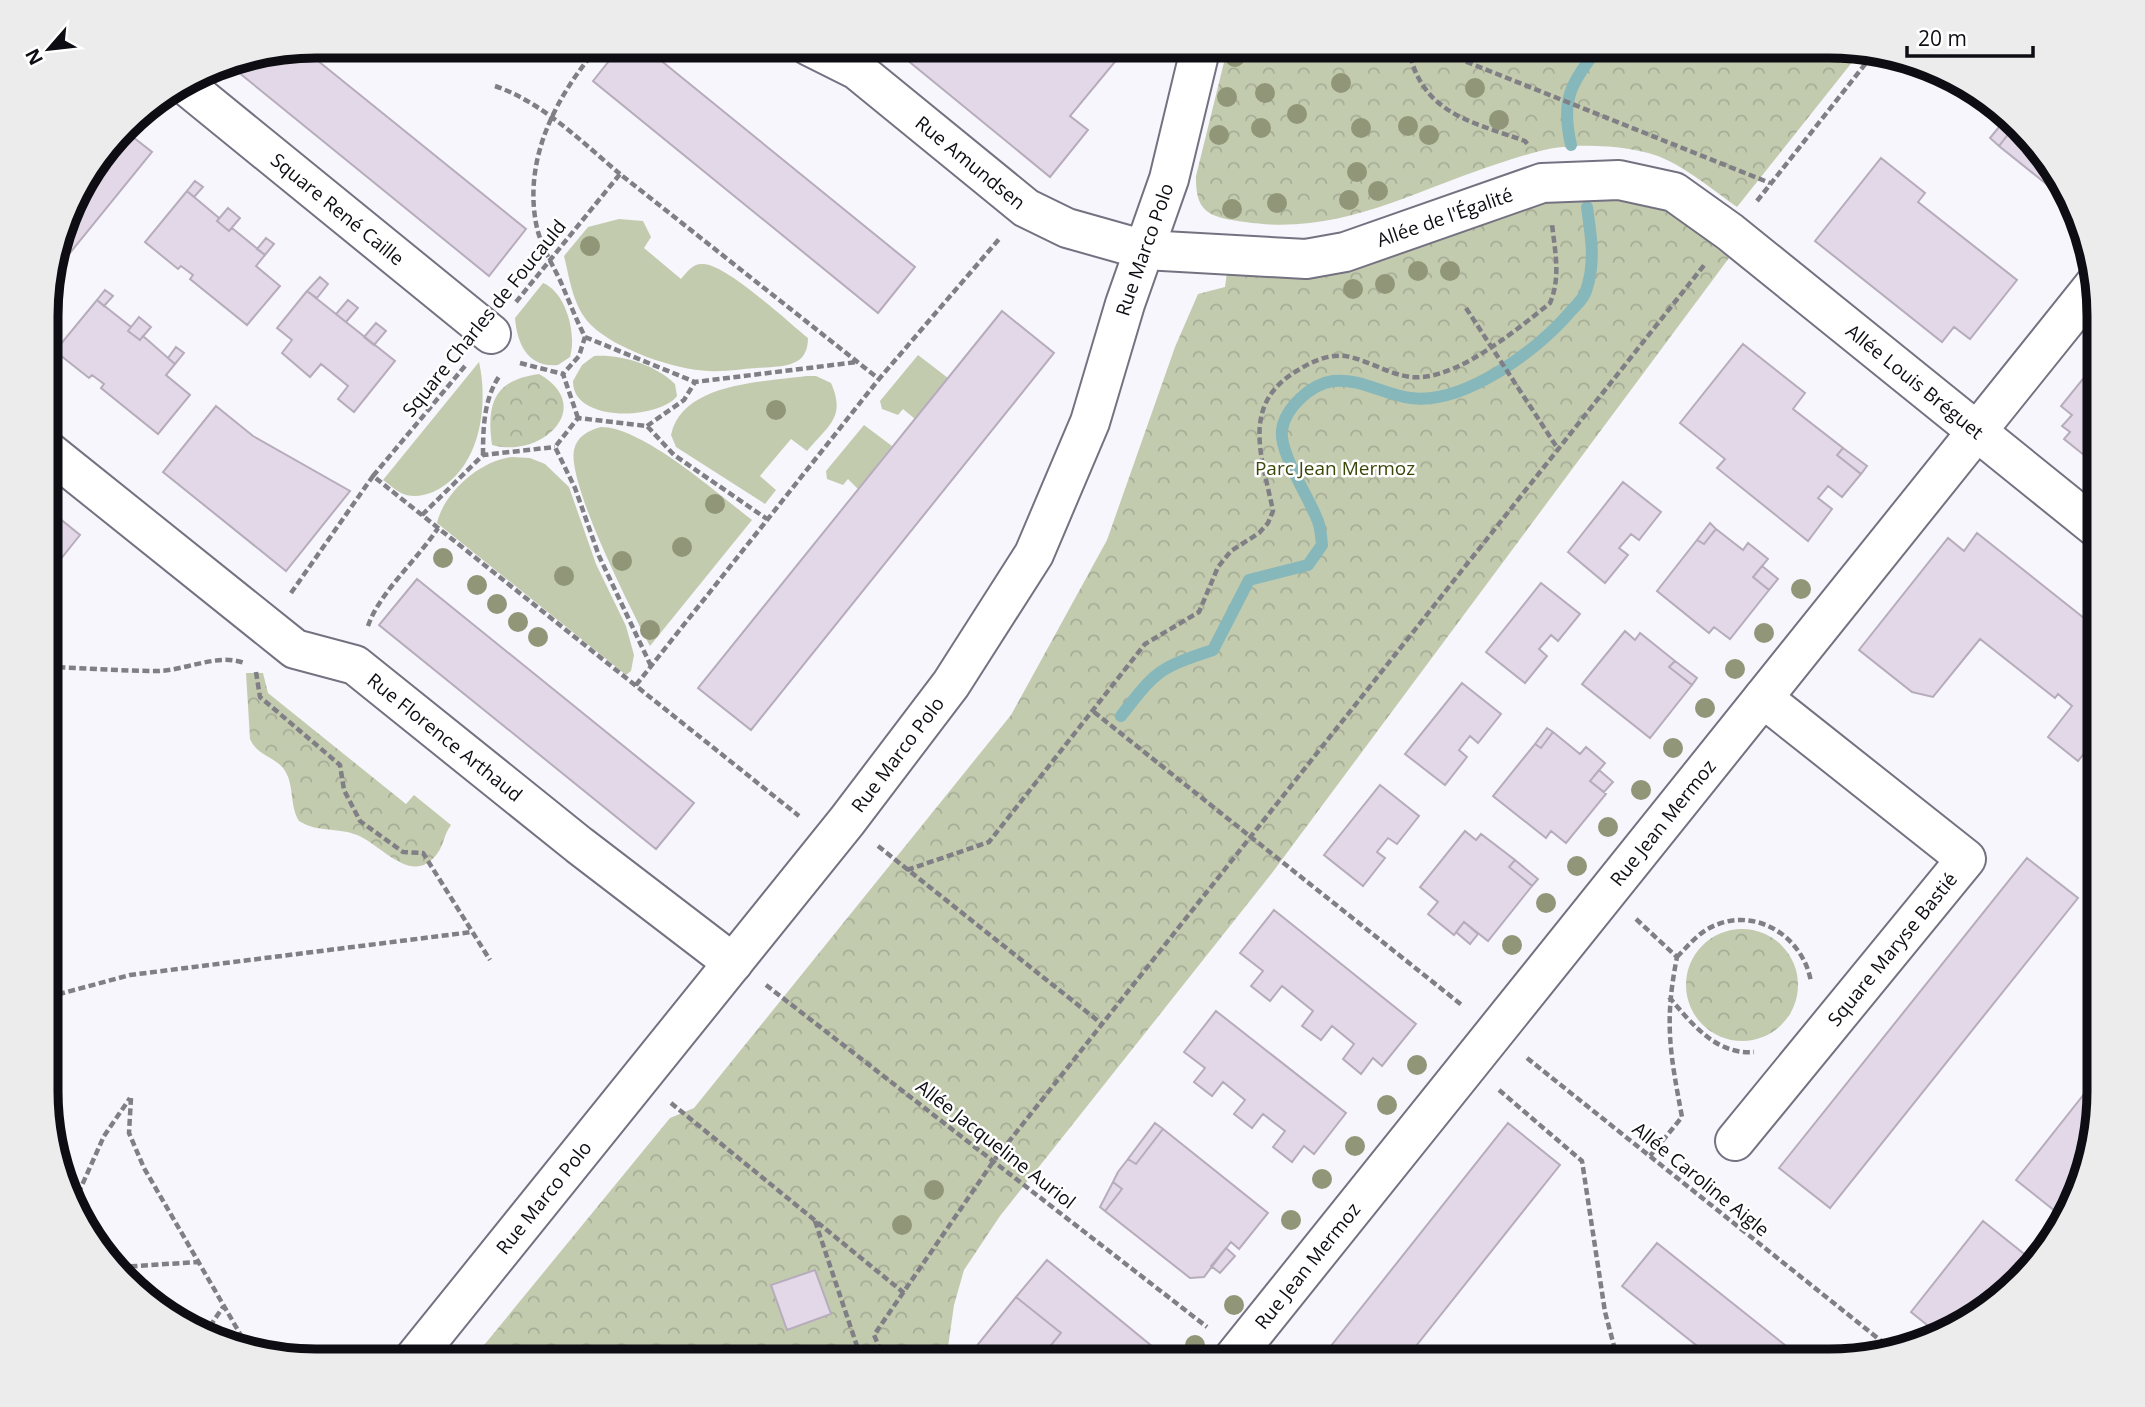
<svg xmlns="http://www.w3.org/2000/svg" width="2145" height="1407" viewBox="0 0 2145 1407" font-family="'Open Sans',sans-serif">
<style>
.grass{fill:#c3cbaf}
.park{fill:url(#park-crowns)}
.lines{fill:none;stroke-linecap:round;stroke-linejoin:round}
.stream{stroke:#86b7bb;stroke-width:12}
.building{fill:#e3d8e8;stroke:#b6acbb;stroke-width:2}
.minor-casing{stroke:#747281;stroke-width:42}
.path{stroke:#807f85;stroke-width:4.5;stroke-dasharray:7 3.5;stroke-linecap:butt}
.minor{stroke:#fff;stroke-width:38}
.tree{fill:#909677}
.labels{text-anchor:middle;dominant-baseline:central;stroke-width:5;stroke-linejoin:round;paint-order:stroke}
.street-label{font-size:19px;fill:#0e0d13;stroke:#fff}
.park-label{font-size:19px;fill:#3b4709;stroke:#fff}
.rim{fill:none;stroke:#0e0d13;stroke-width:9}
</style>
<defs>
<pattern id="park-crowns" width="20" height="18" patternUnits="userSpaceOnUse" patternTransform="scale(1.75)"><rect width="20" height="18" fill="#c3cbaf"/><path d="M2 6a3 3 0 1 1 6 0M12 15a3 3 0 1 1 6 0" fill="none" stroke="#a6ad96"/></pattern>
</defs>
<rect width="100%" height="100%" fill="#f7f6fd"/>
<path class="grass" d="M619 219 643 221 651 237 644 248 681 279C687 272 692 264 702 264 724 262 788 322 808 338 808 369 781 366 757 368 741 369 725 372 709 371 675 370 615 349 591 325 573 307 570 280 564 256L588 227Z
M543 283C566 292 577 334 570 357L558 365C528 368 517 344 515 318Z
M918 355 948 378 915 419 903 409 898 415 882 409 880 401Z
M594 356C621 354 656 365 675 384L677 396C659 420 572 423 573 381L582 365Z
M479 362C489 406 480 471 433 492 424 496 410 498 401 493 395 490 389 484 383 480Z
M806 376H816L831 383C846 417 829 425 807 451L791 439 760 476 776 490 765 504 676 447 671 435C682 382 764 382 806 376Z
M864 425 892 446 858 489 848 479 843 485 827 479 826 471Z
M601 427C643 427 718 494 752 520L650 646C632 611 567 484 574 450 577 436 589 430 601 427Z
M512 457 530 458 545 464 569 487 596 564 626 626 634 655 631 671 626 675 437 523C444 492 481 460 512 457Z"/>
<path class="park" d="M1228 46H1829L1861 51 1737 207C1714 191 1692 172 1667 160 1638 146 1592 144 1562 147 1541 149 1520 157 1500 163 1412 191 1341 236 1245 222 1212 217 1195 215 1196 176Z
M1597 197 1650 203 1680 219 1729 258 1272 873 1000 1216 964 1270 954 1305 946 1361H471L670 1118 694 1108 1011 715 1107 540 1175 347 1198 294 1225 287 1227 272 1330 275 1533 204Z
M539 374C597 407 541 459 492 445 486 402 495 380 539 374Z
M246 673H263L268 693 406 804 414 795 451 825C444 834 444 845 437 854 412 887 382 845 357 835 337 827 318 833 299 821 289 805 295 783 283 768 273 756 257 755 250 739Z
M1686 985a56 56 0 1 1 112 0a56 56 0 1 1-112 0Z"/>
<g class="lines">
<path class="stream" d="M1571 145C1560 97 1572 84 1599 46
M1121 716C1156 671 1158 668 1213 650L1249 580 1308 565 1322 545C1321 537 1321 527 1317 519 1309 497 1279 453 1282 430 1285 408 1311 384 1333 381 1360 378 1385 395 1411 398 1464 405 1538 350 1570 312 1575 306 1584 299 1586 291 1596 262 1591 236 1587 207"/>
</g>
<path class="building" d="M621 46H643L915 267 878 313 593 81Z
M890 46H1128L1070 116 1088 130 1050 177Z
M302 48 526 229 489 276 227 63Z
M2005 119 2063 181 2065 188 2060 195 1999 146 2013 128 2004 121Z
M2004 121 2013 128 1999 146 1990 138Z
M124 130 152 152 48 280 74 196Z
M1881 158 1925 193 1918 202 2017 280 1970 339 1954 327 1942 342 1815 241Z
M195 181 203 187 194 197 187 191Z
M187 191 219 218 217 221 229 231 232 228 265 255 256 266 280 286 247 325 190 279 193 275 181 266 178 269 145 242Z
M228 208 240 218 229 231 217 221Z
M266 238 274 244 265 255 257 249Z
M320 277 328 284 317 298 307 291Z
M105 290 113 296 104 306 97 300Z
M307 291 395 361 354 412 338 399 348 386 321 364 310 377 282 353 292 340 277 328Z
M97 300 131 327 128 331 140 340 143 336 175 364 166 375 190 395 158 434 101 388 104 384 92 375 89 378 55 351Z
M348 300 358 308 346 322 336 314Z
M1002 311 1054 353 751 730 698 688Z
M139 317 151 327 140 340 128 331Z
M376 323 386 331 374 345 364 337Z
M1743 344 1805 393 1793 409 1843 448 1837 455 1861 474 1842 497 1828 486 1818 498 1832 509 1808 541 1717 468 1725 459 1680 423Z
M176 347 184 353 175 364 168 358Z
M2099 359V467L2064 439 2070 432 2062 426 2072 415 2061 406Z
M216 406 253 436 350 491 286 571 163 472Z
M1843 448 1867 466 1861 474 1837 455Z
M1623 482 1661 512 1639 540 1631 534 1619 548 1628 555 1605 583 1568 552Z
M48 509 80 535 48 575Z
M1710 523 1716 529 1704 544 1697 540Z
M1716 529 1743 550 1748 543 1768 559 1753 577 1769 590 1730 639 1714 627 1709 633 1657 591 1697 540 1704 544Z
M1977 533 2099 630V746L2093 742 2078 761 2048 737 2072 706 2058 694 2055 698 1980 639 1933 697 1912 692 1859 650 1948 538 1964 551Z
M1762 566 1778 579 1769 590 1753 577Z
M417 579 694 803 656 849 379 625Z
M1541 583 1580 614 1558 641 1551 635 1539 649 1547 656 1525 683 1486 652Z
M1625 631 1635 640 1640 633 1675 661 1669 667 1692 685 1650 738 1582 684Z
M1675 661 1697 678 1692 685 1669 667Z
M1462 683 1501 714 1478 743 1470 736 1459 750 1467 757 1445 785 1405 754Z
M1547 728 1553 732 1541 748 1535 744Z
M1553 732 1580 754 1586 747 1605 763 1590 781 1606 794 1566 843 1551 831 1546 838 1493 796 1535 744 1541 748Z
M1599 770 1613 782 1604 792 1590 781Z
M1380 785 1419 816 1397 844 1388 838 1377 852 1385 858 1363 886 1324 855Z
M1465 831 1476 840 1481 834 1515 860 1509 867 1532 886 1488 941 1464 922 1454 935 1428 914 1438 902 1420 887Z
M2027 858 2078 898 1830 1208 1779 1168Z
M1515 860 1538 879 1532 886 1509 867Z
M1274 910 1416 1024 1382 1066 1373 1058 1361 1074 1343 1059 1354 1044 1332 1026 1321 1040 1302 1026 1313 1011 1282 986 1270 1001 1251 986 1263 971 1240 953Z
M1464 922 1478 934 1470 944 1456 932Z
M1216 1011 1346 1113 1314 1154 1304 1146 1292 1162 1273 1147 1285 1131 1263 1114 1252 1128 1234 1114 1245 1100 1223 1082 1212 1096 1194 1082 1205 1068 1184 1052Z
M48 1062 59 1072 48 1086Z
M2088 1089 2099 1097V1108L2085 1178 2065 1219 2016 1180Z
M1155 1123 1163 1129 1136 1164 1128 1159Z
M1508 1123 1560 1165 1404 1361H1319Z
M1163 1129 1268 1213 1239 1249 1231 1242 1204 1277 1190 1278 1105 1211 1122 1189 1113 1182 1118 1172 1128 1159 1136 1164Z
M1113 1182 1122 1189 1105 1211 1100 1207Z
M1983 1221 2033 1261 1964 1325 1937 1333 1911 1312Z
M1657 1243 1805 1361H1716L1622 1286Z
M1226 1248 1235 1256 1220 1273 1211 1266Z
M1047 1260 1159 1352 1152 1361H1038L1061 1333 1016 1297Z
M815 1270 831 1314 787 1330 771 1285Z
M1016 1297 1061 1333 1038 1361H991L975 1348Z"/>
<g class="lines">
<g class="minor-casing">
<g id="minor">
<path id="s1" d="M809 46 857 70 1026 208 1067 228 1145 250 1306 259 1345 252 1542 183 1619 180 1674 192 1730 232 2099 530"/>
<path id="s2" d="M184 84 491 334"/>
<path id="s3" d="M48 451 295 649 355 665 579 845 733 963"/>
<path id="s4" d="M1735 1141 1966 859 1763 698"/>
<path id="s5" d="M412 1361 847 821 951 684 1034 554 1090 422 1125 304 1169 179 1201 46"/>
<path id="s6" d="M1231 1361 2095 284"/>
</g>
</g>
<path class="path" d="M1408 46C1420 113 1469 121 1525 141L1529 146
M1427 46 1770 183
M495 86C542 102 582 142 620 174
M1757 201 1874 53
M516 302 620 174 879 379 1000 238
M1466 308 1558 449
M585 337 695 382 857 362
M520 363 563 374
M465 366 373 476 799 816
M578 418 563 374 579 356 585 337C577 321 570 304 563 287 555 268 542 249 537 228 522 160 556 96 599 46
M647 426 684 400 695 382
M483 455C483 427 484 398 500 375
M422 515 483 455 555 447
M291 593 373 476
M368 626C379 593 418 559 438 528
M651 666 599 556 575 488 555 447 578 418 647 426 674 455 767 519
M48 667C84 668 121 671 158 671 187 670 218 653 244 663
M256 672 260 697 340 765 344 790 360 821 403 852 423 853 490 960
M636 685 879 379
M1094 712 1463 1006
M878 846 1102 1024
M907 870 989 842 1145 644 1199 612 1218 567 1231 551 1259 533 1268 523 1273 511C1262 456 1239 403 1300 369 1313 361 1329 354 1345 356 1371 360 1396 380 1422 377 1463 374 1518 329 1550 303 1561 277 1555 252 1552 224
M1636 919 1677 957C1664 1022 1670 1053 1682 1117L1650 1156
M1677 957C1686 948 1695 937 1706 930 1750 903 1803 934 1811 982
M766 985 1207 1327
M48 997 130 975 472 932
M1669 997C1692 1024 1716 1055 1754 1052
M1527 1058 1890 1348
M1499 1090 1582 1161 1605 1312 1618 1361
M131 1098 129 1133 144 1168 250 1351
M671 1103 904 1293
M74 1203 104 1136 130 1098
M815 1221 862 1361
M120 1267 198 1262
M204 1335 223 1307
M885 1361 874 1335 995 1159 1705 264"/>
<use href="#minor" class="minor"/>
</g>
<g class="tree">
<circle cx="1235" cy="57" r="10"/>
<circle cx="1341" cy="83" r="10"/>
<circle cx="1475" cy="88" r="10"/>
<circle cx="1265" cy="93" r="10"/>
<circle cx="1227" cy="97" r="10"/>
<circle cx="1297" cy="114" r="10"/>
<circle cx="1499" cy="120" r="10"/>
<circle cx="1408" cy="126" r="10"/>
<circle cx="1261" cy="128" r="10"/>
<circle cx="1361" cy="128" r="10"/>
<circle cx="1219" cy="135" r="10"/>
<circle cx="1429" cy="135" r="10"/>
<circle cx="1357" cy="172" r="10"/>
<circle cx="1378" cy="191" r="10"/>
<circle cx="1349" cy="200" r="10"/>
<circle cx="1277" cy="203" r="10"/>
<circle cx="1232" cy="209" r="10"/>
<circle cx="590" cy="246" r="10"/>
<circle cx="1418" cy="271" r="10"/>
<circle cx="1450" cy="271" r="10"/>
<circle cx="1385" cy="284" r="10"/>
<circle cx="1353" cy="289" r="10"/>
<circle cx="776" cy="410" r="10"/>
<circle cx="715" cy="504" r="10"/>
<circle cx="682" cy="547" r="10"/>
<circle cx="443" cy="558" r="10"/>
<circle cx="622" cy="561" r="10"/>
<circle cx="564" cy="576" r="10"/>
<circle cx="477" cy="585" r="10"/>
<circle cx="1801" cy="589" r="10"/>
<circle cx="497" cy="604" r="10"/>
<circle cx="518" cy="622" r="10"/>
<circle cx="650" cy="630" r="10"/>
<circle cx="1764" cy="633" r="10"/>
<circle cx="538" cy="637" r="10"/>
<circle cx="1735" cy="669" r="10"/>
<circle cx="1705" cy="708" r="10"/>
<circle cx="1673" cy="748" r="10"/>
<circle cx="1641" cy="790" r="10"/>
<circle cx="1608" cy="827" r="10"/>
<circle cx="1577" cy="866" r="10"/>
<circle cx="1546" cy="903" r="10"/>
<circle cx="1512" cy="945" r="10"/>
<circle cx="1417" cy="1065" r="10"/>
<circle cx="1387" cy="1105" r="10"/>
<circle cx="1355" cy="1146" r="10"/>
<circle cx="1322" cy="1179" r="10"/>
<circle cx="934" cy="1190" r="10"/>
<circle cx="1291" cy="1220" r="10"/>
<circle cx="902" cy="1225" r="10"/>
<circle cx="1234" cy="1305" r="10"/>
<circle cx="1195" cy="1345" r="10"/>
</g>
<g class="labels">
<g class="street-label">
<text stroke="none"><textPath href="#s1" startOffset="200">Rue Amundsen</textPath></text>
<text stroke="none"><textPath href="#s2" startOffset="198">Square René Caille</textPath></text>
<text stroke="none"><textPath href="#s1" startOffset="705">Allée de l'Égalité</textPath></text>
<text stroke="none"><textPath href="#s5" startOffset="1344">Rue Marco Polo</textPath></text>
<text transform="translate(484 318) rotate(-51)">Square Charles de Foucauld</text>
<text stroke="none"><textPath href="#s1" startOffset="1248">Allée Louis Bréguet</textPath></text>
<text stroke="none"><textPath href="#s3" startOffset="494">Rue Florence Arthaud</textPath></text>
<text stroke="none"><textPath href="#s5" startOffset="777">Rue Marco Polo</textPath></text>
<text stroke="none"><textPath href="#s6" startOffset="690">Rue Jean Mermoz</textPath></text>
<text stroke="none"><textPath href="#s4" startOffset="248">Square Maryse Bastié</textPath></text>
<text transform="translate(996 1144) rotate(38)">Allée Jacqueline Auriol</text>
<text transform="translate(1701 1179) rotate(39)">Allée Caroline Aigle</text>
<text stroke="none"><textPath href="#s5" startOffset="210">Rue Marco Polo</textPath></text>
<text stroke="none"><textPath href="#s6" startOffset="122">Rue Jean Mermoz</textPath></text>
</g>
<g class="park-label">
<text x="1335" y="468">Parc Jean Mermoz</text>
</g>
</g>
<path d="M0 0H2145V1407H0ZM316 58H1829A258 258 0 0 1 2087 316V1091A258 258 0 0 1 1829 1349H316A258 258 0 0 1 58 1091V316A258 258 0 0 1 316 58Z" fill="#ececec" fill-rule="evenodd"/>
<path class="rim" d="M316 58H1829A258 258 0 0 1 2087 316V1091A258 258 0 0 1 1829 1349H316A258 258 0 0 1 58 1091V316A258 258 0 0 1 316 58Z"/>
<g transform="translate(49 49) rotate(242)" stroke="#ffffff" stroke-width="5" paint-order="stroke">
<path d="M0-5L12 26L0 18L-12 26Z" fill="#0e0d13"/>
<text y="-10" font-size="19" font-weight="bold" text-anchor="middle" fill="#0e0d13">N</text>
</g>
<path d="M1907 46v10h126v-10" fill="none" stroke="#0e0d13" stroke-width="3.5"/>
<text x="1918" y="46" font-size="21" fill="#0e0d13" stroke="#ffffff" stroke-width="5" paint-order="stroke">20 m</text>
</svg>
